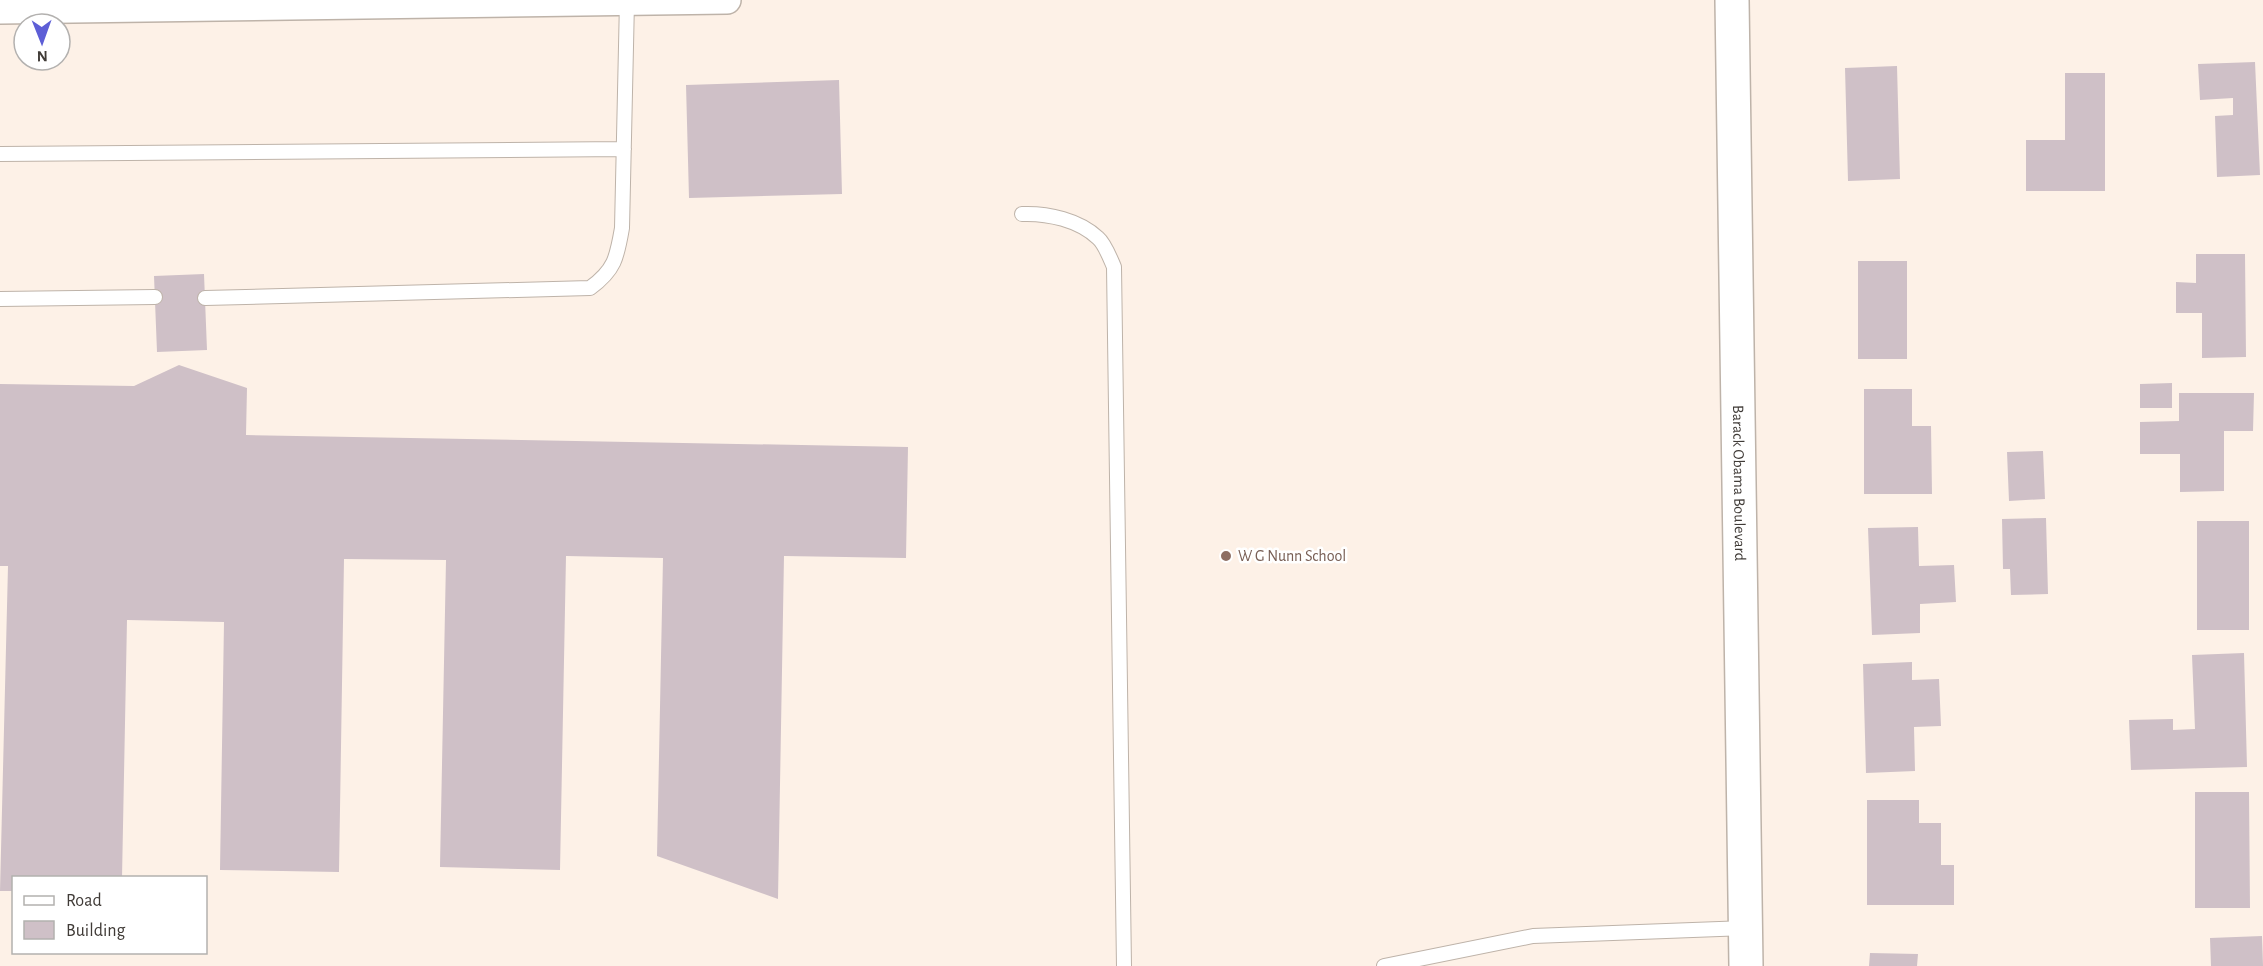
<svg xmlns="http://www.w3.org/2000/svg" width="2263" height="966" viewBox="0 0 2263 966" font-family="'Alegreya Sans',sans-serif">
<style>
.building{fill:#cfc0c7}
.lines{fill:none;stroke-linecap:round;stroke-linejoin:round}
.lane-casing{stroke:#beb3a9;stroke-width:16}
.street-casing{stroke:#beb3a9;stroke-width:30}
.secondary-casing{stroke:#beb3a9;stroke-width:36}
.lane{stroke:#fff;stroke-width:14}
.street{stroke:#fff;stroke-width:27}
.secondary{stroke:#fff;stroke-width:33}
.education-dot{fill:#8d6e63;stroke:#fff;stroke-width:2}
.labels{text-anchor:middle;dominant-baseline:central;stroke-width:5;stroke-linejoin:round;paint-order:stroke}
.street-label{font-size:16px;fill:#403b37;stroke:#fff}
.education-label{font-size:16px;fill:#785e54;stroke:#fff;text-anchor:start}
</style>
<rect width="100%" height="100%" fill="#fdf1e7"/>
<path class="building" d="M2255 62 2260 175 2217 177 2215 116 2233 115V98L2200 100 2198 64Z
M1897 66 1900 179 1848 181 1845 68Z
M2065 73H2105V191H2026V140H2065Z
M839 80 842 194 689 198 686 85Z
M2196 254H2245L2246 357 2202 358V313H2176V282L2196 283Z
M1858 261H1907V359H1858Z
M204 274 207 350 157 352 154 276Z
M179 365 247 388 246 435 908 447 906 558 784 556 778 899 657 856 663 558 566 556 560 870 440 867 446 560 344 559 339 872 220 870 224 622 127 620 122 878H14V891H0L8 566H0V384L134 386Z
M2172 383V408H2140V384Z
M1864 389H1912V426H1931L1932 494H1864Z
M2179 393H2254L2253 431H2224V491L2180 492V454H2140V422L2179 421Z
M2043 451 2045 499 2009 501 2007 452Z
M2046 518 2048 594 2011 595 2010 569H2003L2002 519Z
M2197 521H2249V630H2197Z
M1918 527 1919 566 1954 565 1956 602 1920 604V633L1872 635 1868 528Z
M2244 653 2247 767 2131 770 2129 720 2173 719V730L2195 729 2192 655Z
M1912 662V680L1939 679 1941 726 1914 727 1915 771 1866 773 1863 664Z
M2195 792H2249L2250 908H2195Z
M1867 800H1919V823H1941V865H1954V905H1867Z
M2262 936 2263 966H2211L2210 938Z
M1870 953 1918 954 1917 966H1869Z"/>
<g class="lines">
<g class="lane-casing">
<path id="lane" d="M0 154 624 149
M1022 214C1048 213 1079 220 1098 238 1105 244 1110 258 1114 267L1124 966
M205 298 590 288C615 270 617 257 622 228L627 1
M0 299 155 297
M1384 966 1533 936 1746 928"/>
</g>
<g class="street-casing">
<path id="street" d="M0 10 727 0"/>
</g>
<g class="secondary-casing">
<g id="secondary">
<path id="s1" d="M1732 0 1746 966"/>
</g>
</g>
<use href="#lane" class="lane"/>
<use href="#street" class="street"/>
<use href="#secondary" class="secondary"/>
</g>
<circle class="education-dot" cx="1226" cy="556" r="6"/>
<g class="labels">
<g class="street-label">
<text stroke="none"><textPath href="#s1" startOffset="483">Barack Obama Boulevard</textPath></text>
</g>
<g class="education-label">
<text x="1238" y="556">W G Nunn School</text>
</g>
</g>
<rect x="12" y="876" width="195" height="78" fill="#ffffff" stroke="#b3b1af" stroke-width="1.5"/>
<rect x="24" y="896" width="30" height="9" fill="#ffffff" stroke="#b3b1af" stroke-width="1.5"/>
<text x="66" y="906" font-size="18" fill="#403b37">Road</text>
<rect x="24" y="921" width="30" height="18" fill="#cfc0c7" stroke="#b3b1af" stroke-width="1.5"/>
<text x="66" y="936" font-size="18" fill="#403b37">Building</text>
<g transform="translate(42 42) rotate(179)"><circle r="28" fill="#ffffff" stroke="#b3b1af" stroke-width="1.5"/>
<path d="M0-4.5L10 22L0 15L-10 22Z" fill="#5d5ed6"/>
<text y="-9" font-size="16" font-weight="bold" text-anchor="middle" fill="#403b37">N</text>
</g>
</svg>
